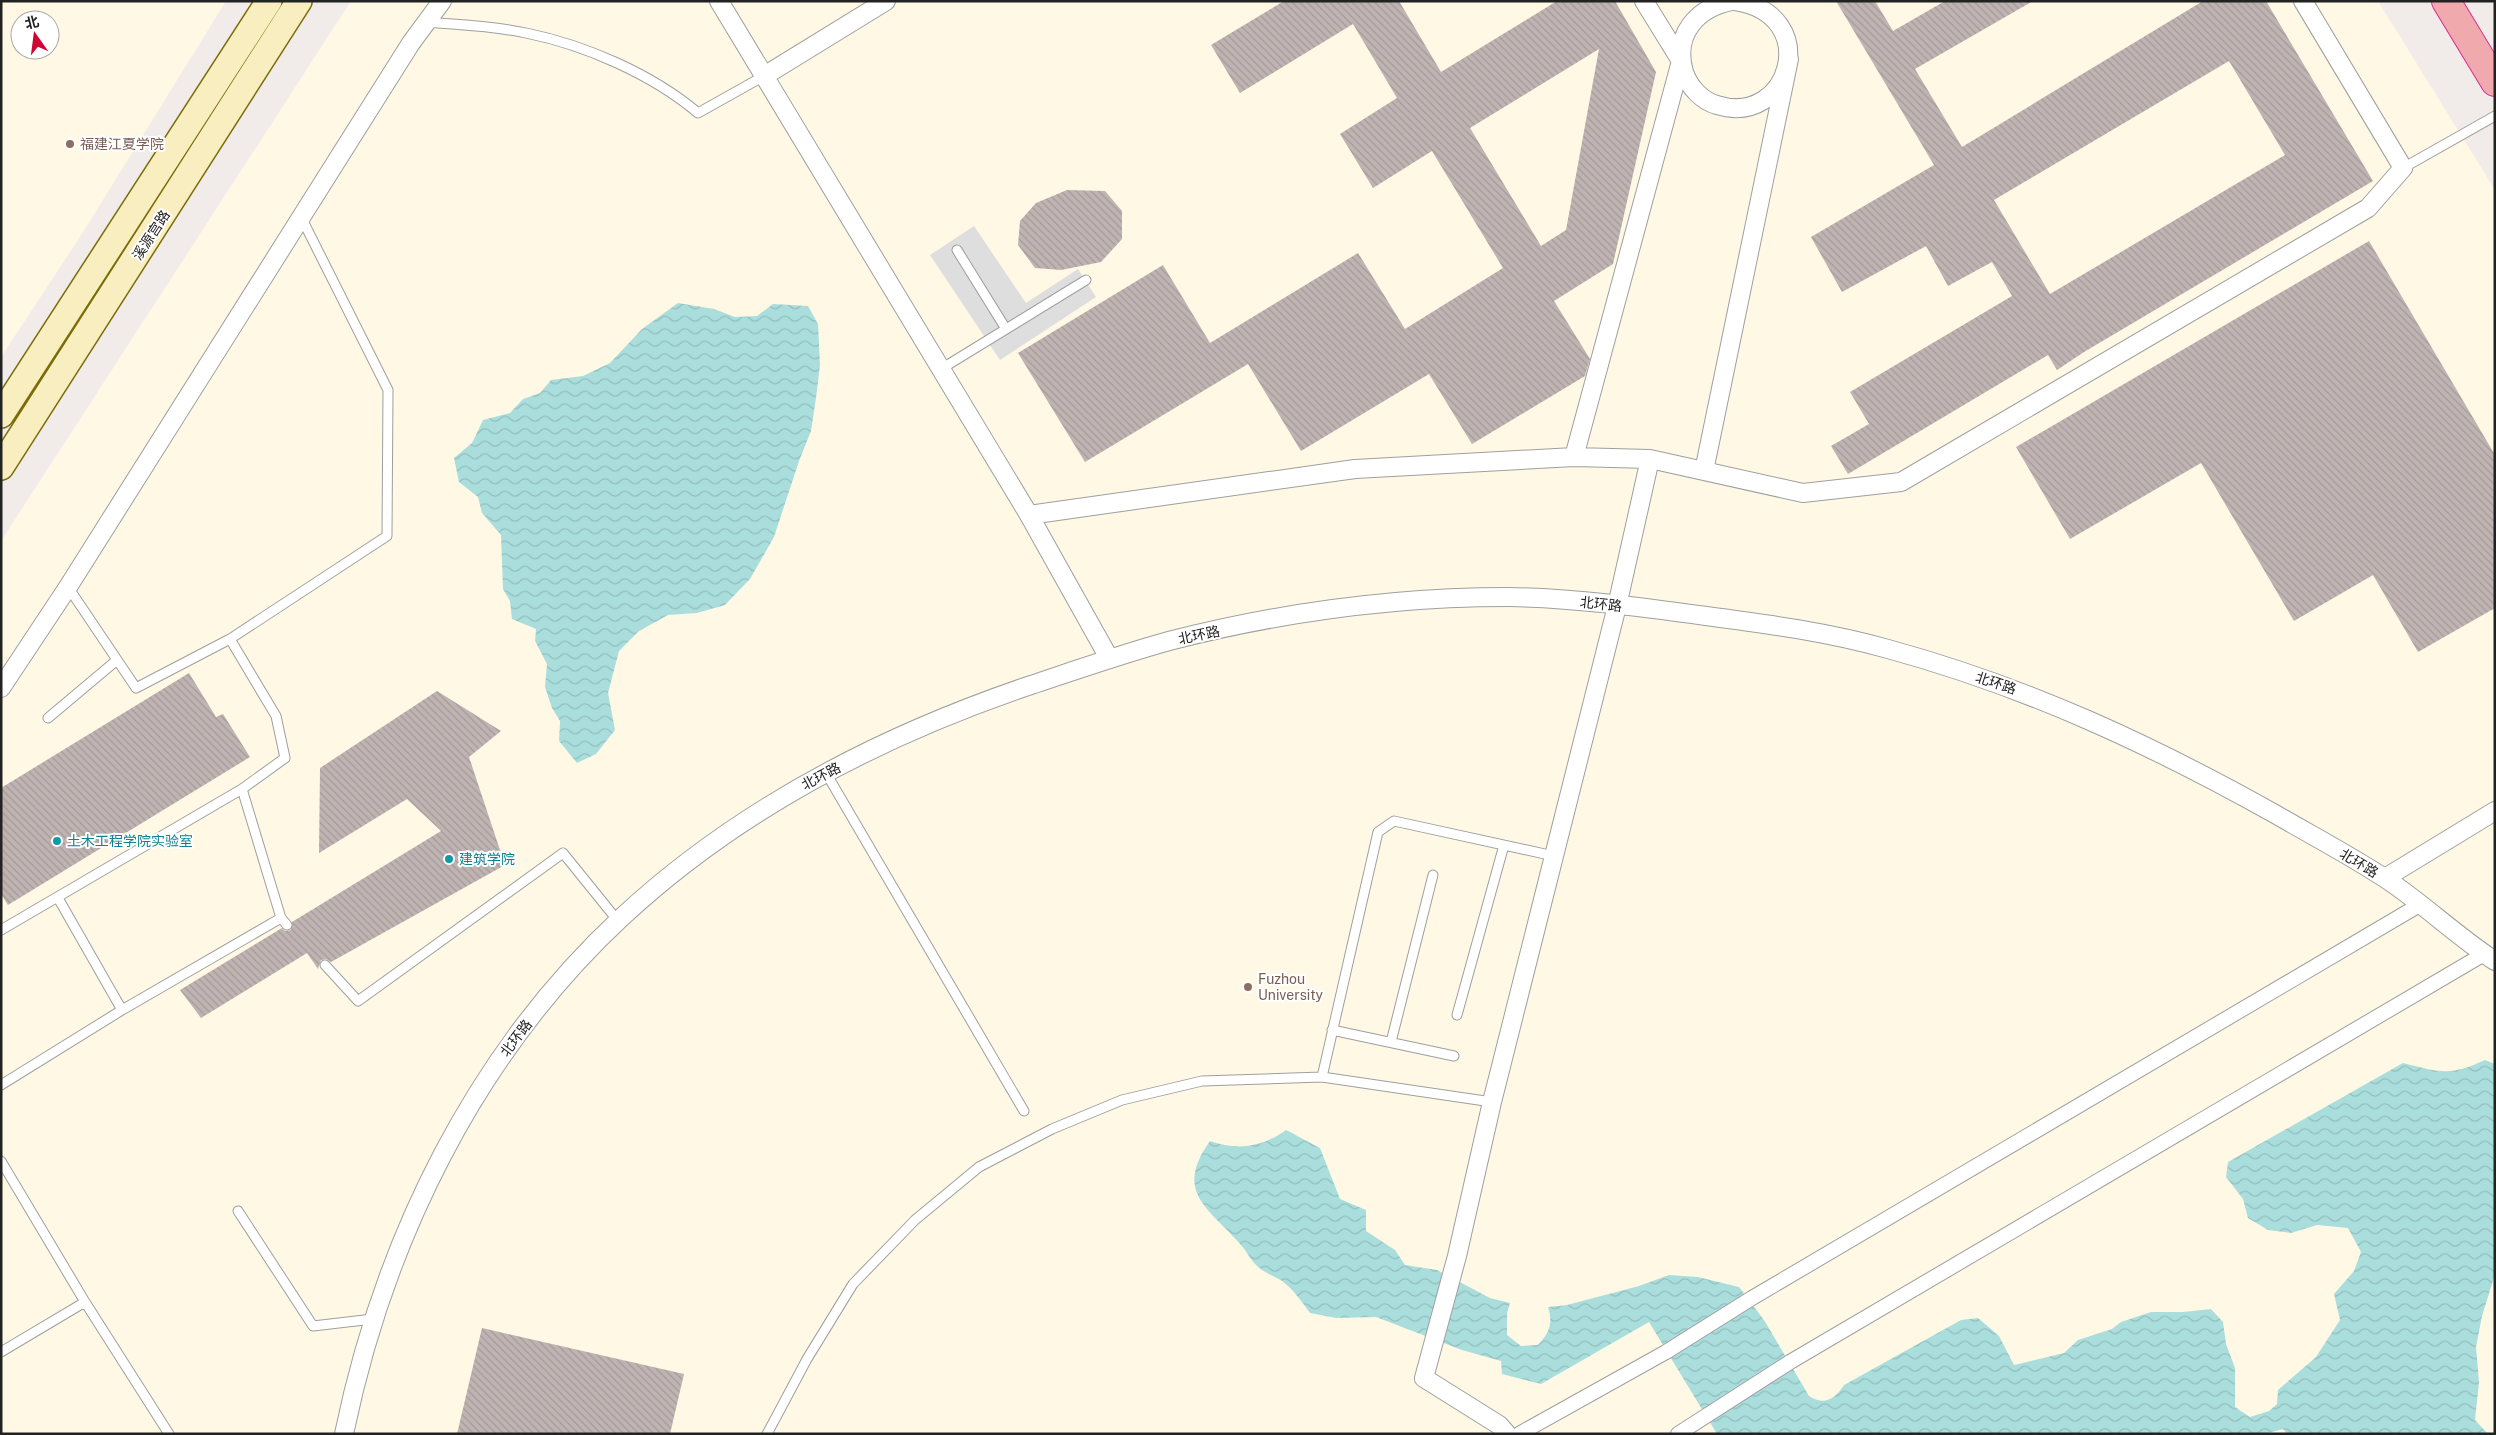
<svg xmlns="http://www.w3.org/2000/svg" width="2496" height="1435" viewBox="0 0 2496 1435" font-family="'Public Sans','Noto Sans SC',sans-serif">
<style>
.education{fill:#fff8e5;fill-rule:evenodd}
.parking{fill:#dedede}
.water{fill:url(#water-waves)}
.building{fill:url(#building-back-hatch);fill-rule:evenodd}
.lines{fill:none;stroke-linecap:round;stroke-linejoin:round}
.service-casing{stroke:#9f9f9f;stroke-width:11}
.pedestrian-casing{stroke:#9f9f9f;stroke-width:16}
.minor-casing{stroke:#9f9f9f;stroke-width:20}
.secondary-casing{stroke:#7a6c07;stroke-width:28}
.trunk-casing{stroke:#d92c90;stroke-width:30}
.service{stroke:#fff;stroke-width:9}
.pedestrian{stroke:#fff;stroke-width:14}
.minor{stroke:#fff;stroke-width:18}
.secondary{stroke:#f9eebf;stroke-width:25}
.trunk{stroke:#f0aaae;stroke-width:28}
.education-dot{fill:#8d6e63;stroke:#fff;stroke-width:2}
.culture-dot{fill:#0f9aa8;stroke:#fff;stroke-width:2}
.labels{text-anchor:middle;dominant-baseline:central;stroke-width:4;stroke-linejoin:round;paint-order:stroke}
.education-label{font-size:14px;fill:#785e54;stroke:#fff;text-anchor:start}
.street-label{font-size:14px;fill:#222;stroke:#fff}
.culture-label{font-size:14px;fill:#0d838f;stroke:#fff;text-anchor:start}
</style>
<defs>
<pattern id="water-waves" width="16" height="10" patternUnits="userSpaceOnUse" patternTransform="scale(1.25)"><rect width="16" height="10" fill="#aadedd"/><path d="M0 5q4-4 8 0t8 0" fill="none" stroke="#92bebd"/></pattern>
<pattern id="building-back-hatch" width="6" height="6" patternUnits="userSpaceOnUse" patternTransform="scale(1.25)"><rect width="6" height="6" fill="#bfb4b2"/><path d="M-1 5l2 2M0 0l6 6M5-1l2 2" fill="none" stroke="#a49a99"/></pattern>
</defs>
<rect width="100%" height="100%" fill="#f1ece9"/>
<path class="education" d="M1 1H226L80 237 1 357ZM20 20H50V50H20Z
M351 1H2378L2495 190V1434H1V541Z"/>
<path class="parking" d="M974 226 1026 303 1078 269 1096 297 1000 360 930 255Z"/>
<path class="water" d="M678 303 714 309 735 317 757 316 773 304 808 306 818 324 820 365 816 398 811 431 799 461 774 537 750 579 725 605 697 613 668 615 639 631 619 651 608 693 615 730 596 754 577 763 559 741 560 721 552 708 545 687 547 664 535 641 536 629 512 619 510 601 503 589 501 535 482 513 478 497 459 482 454 458 472 443 483 420 510 413 523 399 540 393 551 380 583 376 610 363 642 329Z
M2485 1060 2495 1064V1274L2482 1316 2476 1347 2479 1382 2475 1420 2488 1434H2287L2283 1429 2265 1434H1717L1649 1322 1541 1384 1502 1374 1501 1361 1462 1350 1376 1317 1336 1318 1310 1313C1302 1302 1293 1289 1282 1281 1274 1276 1263 1272 1256 1265 1250 1259 1246 1250 1240 1244 1209 1208 1173 1193 1210 1141 1237 1151 1263 1147 1286 1130L1320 1148 1340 1199 1366 1210V1231L1395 1250 1405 1265 1437 1270 1490 1298 1510 1303 1507 1313V1335L1521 1346 1538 1345C1550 1332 1553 1323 1548 1307L1567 1305 1639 1286 1669 1275 1698 1277 1739 1287 1764 1320 1809 1396C1824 1406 1835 1399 1844 1385L1961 1320 1978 1318 1999 1336 2014 1365 2064 1353 2078 1340 2112 1329 2121 1322 2151 1312H2183L2211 1309 2223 1322 2226 1344 2235 1368V1407L2250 1417 2269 1411 2277 1404 2278 1390 2316 1357 2340 1320 2334 1294 2354 1271 2361 1252 2348 1228 2317 1225 2291 1233 2268 1230 2248 1218 2243 1199 2226 1177 2228 1162 2403 1063C2441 1072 2448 1077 2485 1060Z"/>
<path class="building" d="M1284 1H1399L1441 72 1557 1H1615L1656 72 1613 264 1554 301 1590 359 1585 376 1472 444 1429 374 1301 451 1248 364 1085 462 1018 353 1163 265 1210 343 1358 253 1405 329 1503 268 1432 151 1373 188 1340 134 1397 98 1353 24 1240 93 1211 45ZM1599 49 1566 230 1541 246 1470 128Z
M1836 1H1875L1893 31 1945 1H2033L1915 69 1962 147 2203 1H2266L2373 181 2084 352 2057 370 2048 355 1848 474 1831 446 1869 424 1850 392 2012 296 1992 262 1948 286 1926 246 1842 292 1811 237 1934 165ZM2229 61 2285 155 2050 294 1994 200Z
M1067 190 1105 191 1122 211V239L1101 262 1061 270 1035 268 1018 245 1020 221 1036 203Z
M2369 241 2495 455V608L2418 652 2373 575 2294 621 2201 463 2070 539 2016 447Z
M189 673 216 717 223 714 250 757 8 905 1 894V788Z
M437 691 501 731 469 757 505 865 331 962 326 959 321 960 318 969 307 953 201 1018 180 990 282 928 285 931 291 930 292 922 441 831 407 799 319 853 320 768Z
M482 1328 684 1374 670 1434H457Z"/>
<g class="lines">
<g class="service-casing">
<path id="service" d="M427 22C459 25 494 26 526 33 585 45 652 74 698 113L764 76
M2403 168 2495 116
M957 250 1006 329
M941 369 1086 280
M230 639 387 536 388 390 301 217
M48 718 117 660
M826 773 1024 1111
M242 789 281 918
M1 930 242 789 285 758 276 716 230 639 136 688 68 587
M325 965 358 1001 563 853 618 921
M122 1010 281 918 287 925
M1457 1015 1504 845
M1332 1030 1454 1056
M1391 1042 1433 875
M1322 1077 1378 832 1394 821 1554 856
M1 1085 122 1010 58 898
M1 1161 85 1302 169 1434
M238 1211 313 1326 373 1319
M1 1352 85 1302
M767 1434 807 1359 853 1284 915 1220 979 1167 1052 1129 1122 1100 1202 1081 1322 1077 1492 1102"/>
</g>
<g class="pedestrian-casing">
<path id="pedestrian" d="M1519 1434 1666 1352 1752 1298 2421 904
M1678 1434 1790 1362 2484 954"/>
</g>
<g class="minor-casing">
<path id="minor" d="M719 1 1029 515 1109 658
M1732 1C1697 8 1673 34 1684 72 1689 87 1702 101 1717 105 1791 128 1823 14 1735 1
M764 76 886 1
M1574 457 1681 61 1644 1
M1704 471 1789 59
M1029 515 1355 469 1574 457 1650 459 1803 493 1901 482 2368 208 2403 168 2303 1
M1 688 68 587 411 43 442 1
M2385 878 2495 811
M344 1434C384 1240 475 1054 621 918 738 809 880 736 1031 685 1076 670 1122 654 1169 641 1278 613 1396 597 1509 597 1574 598 1641 607 1706 616 1767 624 1828 632 1888 649 2027 687 2150 744 2275 814 2313 836 2353 857 2389 881 2426 906 2458 937 2495 961
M1507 1434 1499 1425 1424 1378 1457 1256 1492 1102 1617 606 1650 459"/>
</g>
<g class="secondary-casing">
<path id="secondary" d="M1 415 269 1
M1 467 299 1"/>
</g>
<g class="trunk-casing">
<path id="trunk" d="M2446 1 2495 82"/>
</g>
<use href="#service" class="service"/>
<use href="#pedestrian" class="pedestrian"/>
<use href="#minor" class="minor"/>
<use href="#secondary" class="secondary"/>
<use href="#trunk" class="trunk"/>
</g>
<g class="education-dot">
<circle cx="70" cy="144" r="5"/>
<circle cx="1248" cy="987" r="5"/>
</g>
<g class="culture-dot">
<circle cx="57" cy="841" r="5"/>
<circle cx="449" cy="859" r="5"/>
</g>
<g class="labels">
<g class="education-label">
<text x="80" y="144">福建江夏学院</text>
<text x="1258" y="979">Fuzhou<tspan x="1258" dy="16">University</tspan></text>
</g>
<g class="street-label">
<text transform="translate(151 235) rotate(-57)">溪源宫路</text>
<text transform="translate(1601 604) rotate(6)">北环路</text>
<text transform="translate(1199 635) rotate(-12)">北环路</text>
<text transform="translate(1996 683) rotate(18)">北环路</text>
<text transform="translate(821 776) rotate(-28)">北环路</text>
<text transform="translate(2359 863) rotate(31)">北环路</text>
<text transform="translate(516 1038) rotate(-53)">北环路</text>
</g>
<g class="culture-label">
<text x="67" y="841">土木工程学院实验室</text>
<text x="459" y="859">建筑学院</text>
</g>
</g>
<rect width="2496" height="1435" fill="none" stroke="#222222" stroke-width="5"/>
<g transform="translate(35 35) rotate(346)"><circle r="24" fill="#ffffff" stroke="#a7a7a7"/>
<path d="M0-4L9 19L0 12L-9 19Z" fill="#d00433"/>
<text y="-8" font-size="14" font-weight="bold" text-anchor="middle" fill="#222222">北</text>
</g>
</svg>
